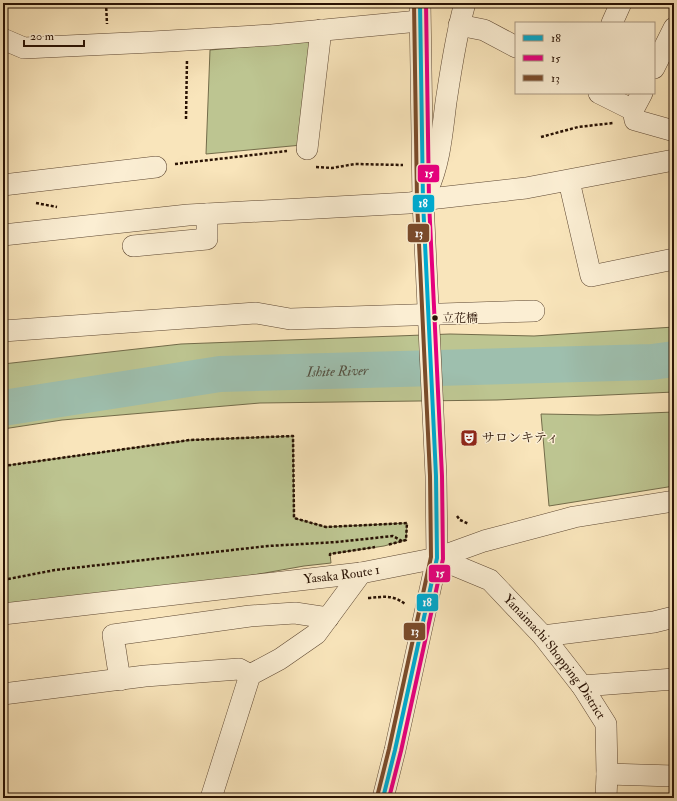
<svg xmlns="http://www.w3.org/2000/svg" width="677" height="801" viewBox="0 0 677 801" font-family="'IM FELL Double Pica','Noto Serif JP',serif">
<style>
.green{fill:#bdc591;stroke:#736c4a}
.lines{fill:none;stroke-linecap:round;stroke-linejoin:round}
.river{stroke:#9ebfae;stroke-width:36}
.minor-casing{stroke:#5d4732;stroke-width:22}
.path{stroke:#291204;stroke-width:2.5;stroke-dasharray:3 2;stroke-linecap:butt}
.minor{stroke:#fbeed3;stroke-width:21}
.bus-1-casing{stroke:#fbeed3;stroke-width:7}
.bus-2-casing{stroke:#fbeed3;stroke-width:7}
.bus-3-casing{stroke:#fbeed3;stroke-width:7}
.bus-1{stroke:#00a9ce;stroke-width:4}
.bus-2{stroke:#e5007d;stroke-width:4}
.bus-3{stroke:#7a4b2a;stroke-width:4}
.bus-dot{fill:#291204;stroke:#fbeed3;stroke-width:1.5}
.labels{text-anchor:middle;dominant-baseline:central;stroke-width:3;stroke-linejoin:round;paint-order:stroke}
.bus-label{font-size:12px;fill:#291204;stroke:#fbeed3;text-anchor:start}
.poi-label{font-size:13px;fill:#291204;stroke:#fbeed3;text-anchor:start}
.street-label{font-size:13px;fill:#291204;stroke:#fbeed3}
.water-label{font-size:14px;font-style:italic;fill:#524f40;stroke:#fbeed3}
.line-badge{stroke:#fbeed3;stroke-width:1.5}
.badge-label{font-size:11px;text-anchor:middle;font-weight:bold;fill:#fff}
</style>
<rect width="100%" height="100%" fill="#f9e5bb"/>
<filter id="stains"><feTurbulence type="fractalNoise" baseFrequency=".005" numOctaves="4"/><feColorMatrix values="0 0 0 0 .2 0 0 0 0 .09 0 0 0 0 .02 0 0 0 .5 -.17"/></filter>
<radialGradient id="worn" r=".72"><stop offset=".6" stop-color="#630" stop-opacity="0"/><stop offset="1" stop-color="#630" stop-opacity=".3"/></radialGradient>
<path class="green" d="M314 41 302 145 206 154 210 50Z
M674 327V392L497 400 260 403 62 420 3 429V364L181 344 450 334 534 336Z
M674 412V486L549 506 541 414 598 415Z
M293 436 294 518 326 527 407 523 406 540 384 546 330 554 331 563 304 566 186 587 3 605V466L190 440Z"/>
<g class="lines">
<path class="river" id="s1" d="M3 408 220 374 652 362 674 359"/>
<g class="minor-casing">
<g id="minor">
<path d="M612 23 621 3"/>
<path d="M459 25 484 30 516 47"/>
<path d="M3 39 24 48 152 42 272 35 419 21"/>
<path d="M654 68 674 28"/>
<path d="M599 93 633 110"/>
<path d="M642 93 633 110 635 120 674 131"/>
<path d="M307 149 321 30"/>
<path d="M569 181 591 276 674 259"/>
<path d="M3 185 156 167"/>
<path d="M427 191C440 163 442 133 446 102 451 69 456 35 465 3"/>
<path d="M3 235 188 215 409 203 438 198 526 188 674 160"/>
<path d="M133 246 207 239V214"/>
<path d="M3 331 256 313 290 319 534 311"/>
<path id="s2" d="M437 558 490 580 543 636 582 686 606 724 607 774 606 798"/>
<path id="s3" d="M3 614 361 573 437 558 484 541 574 517 674 501"/>
<path d="M543 636 654 622 674 617"/>
<path d="M120 680 113 635 250 616 295 613 328 618"/>
<path d="M582 686 674 679"/>
<path d="M3 694 145 676 239 669 250 675"/>
<path d="M607 774 674 776"/>
<path d="M211 798 250 675 280 659 316 634 361 573"/>
<path d="M383 798 395 750 437 558 436 476 423 201 420 3"/>
</g>
</g>
<path class="path" d="M106 3 107 24
M186 119 187 59
M541 137 578 127 613 123
M175 164 287 151
M316 167 332 168 355 164 403 165
M36 203 57 207
M3 466 190 440 293 436 294 518 326 527 407 523 406 540 387 545
M457 516 460 520 469 524
M330 556V554L375 547
M3 580 55 570 268 546 337 542 393 536 402 541
M368 598C384 597 392 594 405 604"/>
<use href="#minor" class="minor"/>
<g class="bus-1-casing">
<path id="bus-1" d="M383 798 395 750 437 558 436 476 423 201 420 3"/>
</g>
<g class="bus-2-casing">
<path id="bus-2" d="M389 798 401 751 443 559 442 476 429 201 426 3"/>
</g>
<g class="bus-3-casing">
<path id="bus-3" d="M377 797 389 749 431 557 430 476 417 201 414 3"/>
</g>
<use href="#bus-1" class="bus-1"/>
<use href="#bus-2" class="bus-2"/>
<use href="#bus-3" class="bus-3"/>
</g>
<defs>
<g id="theatre-square" transform="scale(0.9)"><rect x="-9" y="-9" width="18" height="18" rx="4" fill="#8f2418" stroke="#fbeed3"/><path d="M-5-5.5Q0-4 5-5.5V0Q5 5 0 6Q-5 5-5 0ZM-3.3-2.5H-1v1.5H-3.3ZM1-2.5H3.3v1.5H1ZM-2.8 1Q0 5.5 2.8 1Z" fill="#fff"/></g>
</defs>
<g fill-rule="evenodd">
<use href="#theatre-square" x="469" y="438"/>
</g>
<circle class="bus-dot" cx="435" cy="318" r="3.5"/>
<g class="labels">
<g class="bus-label">
<text x="442" y="318">立花橋</text>
</g>
<g class="poi-label">
<text x="482" y="438">サロンキティ</text>
</g>
<g class="street-label">
<text stroke="none"><textPath href="#s3" startOffset="341">Yasaka Route 1</textPath></text>
<text stroke="none"><textPath href="#s2" startOffset="158">Yanaimachi Shopping District</textPath></text>
</g>
<g class="water-label">
<text stroke="none"><textPath href="#s1" startOffset="337">Ishite River</textPath></text>
</g>
</g>
<g class="line-badge">
<rect x="417" y="164" width="23" height="19" rx="4" fill="#e5007d"/>
<rect x="412" y="194" width="23" height="19" rx="4" fill="#00a9ce"/>
<rect x="407" y="223" width="23" height="20" rx="4" fill="#7a4b2a"/>
<rect x="428" y="564" width="23" height="19" rx="4" fill="#e5007d"/>
<rect x="416" y="593" width="23" height="19" rx="4" fill="#00a9ce"/>
<rect x="403" y="622" width="23" height="19" rx="4" fill="#7a4b2a"/>
</g>
<g class="badge-label">
<text x="429" y="177">15</text>
<text x="423" y="207">18</text>
<text x="419" y="237">13</text>
<text x="440" y="577">15</text>
<text x="427" y="606">18</text>
<text x="415" y="635">13</text>
</g>
<rect width="677" height="801" fill="none" stroke="#f9e5bb" stroke-width="16"/>
<rect x="4" y="4" width="669" height="793" fill="none" stroke="#291204" stroke-width="2"/>
<rect x="8" y="8" width="661" height="785" fill="none" stroke="#291204"/>
<rect x="515" y="22" width="140" height="72" fill="#fbeed3" stroke="#a79680"/>
<rect x="523" y="35" width="20" height="6" fill="#00a9ce" stroke="#a79680"/>
<text x="551" y="42" font-size="12" fill="#291204">18</text>
<rect x="523" y="55" width="20" height="6" fill="#e5007d" stroke="#a79680"/>
<text x="551" y="62" font-size="12" fill="#291204">15</text>
<rect x="523" y="75" width="20" height="6" fill="#7a4b2a" stroke="#a79680"/>
<text x="551" y="82" font-size="12" fill="#291204">13</text>
<path d="M24 40v6h60v-6" fill="none" stroke="#291204" stroke-width="2"/>
<text x="30" y="40" font-size="12" fill="#291204" stroke="#fbeed3" stroke-width="3" paint-order="stroke">20 m</text>
<rect width="100%" height="100%" filter="url(#stains)"/>
<rect width="100%" height="100%" fill="url(#worn)"/>
</svg>
